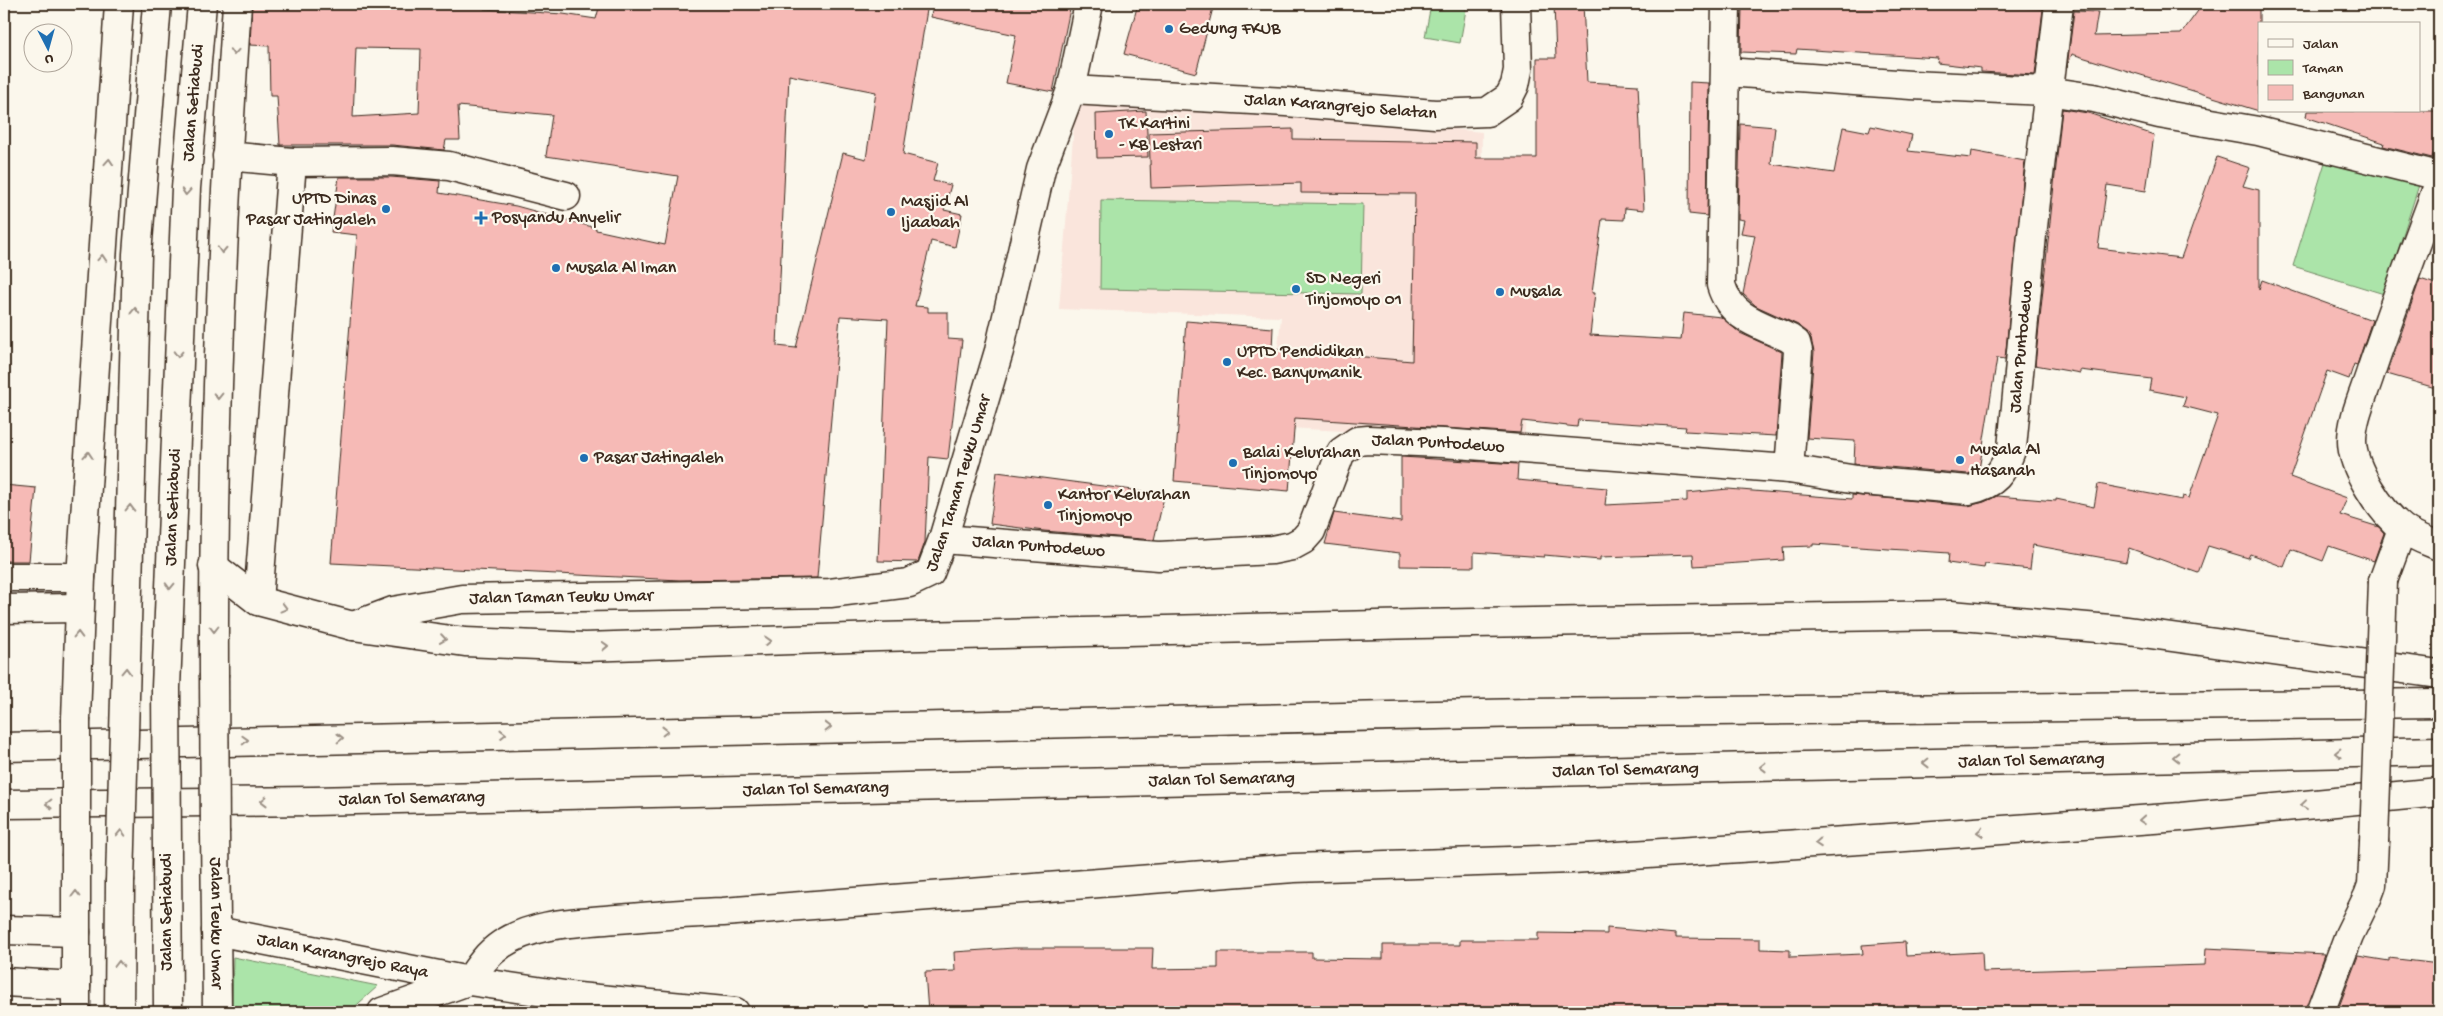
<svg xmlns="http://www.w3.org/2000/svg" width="2443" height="1016" viewBox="0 0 2443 1016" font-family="'Gochi Hand',sans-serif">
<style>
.built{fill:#fae5dc}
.green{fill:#abe4a9;stroke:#738764}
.building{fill:#f6bab6;stroke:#3b2a1e;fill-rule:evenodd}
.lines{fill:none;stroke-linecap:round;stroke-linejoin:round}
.minor-casing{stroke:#3b2a1e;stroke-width:31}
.major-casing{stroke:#3b2a1e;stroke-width:31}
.highway-casing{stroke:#3b2a1e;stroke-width:31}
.minor{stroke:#fbf7ec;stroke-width:28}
.major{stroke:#fbf7ec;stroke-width:28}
.highway{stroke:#fbf7ec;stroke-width:28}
.minor-bridge-casing{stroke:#3b2a1e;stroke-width:31;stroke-linecap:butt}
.highway-bridge-casing{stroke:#3b2a1e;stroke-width:31;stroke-linecap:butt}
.minor-bridge{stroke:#fbf7ec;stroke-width:28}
.highway-bridge{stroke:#fbf7ec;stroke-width:28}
.oneway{stroke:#9b9085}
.poi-dot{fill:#1f6fb2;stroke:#fbf7ec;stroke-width:2}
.labels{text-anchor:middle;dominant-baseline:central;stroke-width:4.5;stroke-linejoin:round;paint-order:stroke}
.poi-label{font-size:18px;fill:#3b2a1e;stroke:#fbf7ec;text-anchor:start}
.street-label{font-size:18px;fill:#3b2a1e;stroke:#fbf7ec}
</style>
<rect width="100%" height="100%" fill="#fbf7ec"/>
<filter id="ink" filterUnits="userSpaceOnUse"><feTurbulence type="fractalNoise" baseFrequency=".02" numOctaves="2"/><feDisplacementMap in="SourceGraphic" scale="10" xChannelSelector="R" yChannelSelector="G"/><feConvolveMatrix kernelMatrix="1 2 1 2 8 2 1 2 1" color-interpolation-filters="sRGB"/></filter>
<g filter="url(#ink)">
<path class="built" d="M1076 100 1285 112 1482 132 1481 204 1530 370 1524 441 1270 427 1281 317 1059 309Z"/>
<path class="green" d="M1431 4H1467L1460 43 1425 37Z
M2327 156 2419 185 2384 294 2293 266Z
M1101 200 1363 204 1361 294 1100 289Z
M233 957 378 986 349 1012H232Z"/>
<path class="building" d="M252 4H484V9L563 14 596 19 600 4H770L803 8 804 4H928L903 154 938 163 933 181 951 185 944 210 962 214 955 247 931 241 915 306 928 307V312H948V339L962 340 948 459 929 457 925 542 918 562 878 561 888 319 840 316 817 578 680 580 331 563 357 235 331 232 339 177H391L440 181 439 193 516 206 596 228V230L665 245 678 176 546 156 552 115 458 106 460 140H446L444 150 392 145H280L277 96H270L269 46 250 45ZM356 48 421 49 419 113 353 117ZM789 75 876 92 866 159 843 153 796 348 777 346Z
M933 4H1071L1053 92 1006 83 1016 35 931 17Z
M1138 4H1214L1196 73 1124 54Z
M1554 4H1583L1587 82 1638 85 1644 210 1625 208 1624 220 1602 219 1592 293H1595L1590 335 1681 340 1684 313 1721 317 1740 333 1782 352 1776 436 1685 431 1686 427 1578 420 1577 427 1522 421 1520 433 1295 418 1289 491 1174 481 1186 321 1273 328 1272 349 1412 361 1415 194 1301 193V183L1151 188 1149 133 1293 129V139L1476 142V158H1537V58H1556Z
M1813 4H1977L2043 9 2035 75 1981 72V68L1937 63 1938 58 1797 49 1796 54 1741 52 1742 5 1813 8Z
M2203 4H2259V111L2072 54 2067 67 2074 11 2098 12 2094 36 2181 34Z
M1690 82 1709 83 1707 216 1689 214Z
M2062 109 2088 113 2154 135 2146 191 2107 185 2098 248 2181 258 2217 157 2250 168 2243 186 2259 190V289L2262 280 2372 320 2357 365 2354 364 2349 379 2327 371 2290 477 2347 498 2340 515 2379 527 2384 533 2374 561 2329 546 2323 561 2291 549 2284 567 2250 554 2248 558 2208 546 2198 573 2129 548 2126 562 2033 545 2030 569 1985 564 1984 568 1948 563 1949 553 1813 544V546L1783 547 1784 560 1694 566 1693 554 1600 557V560L1544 555V557L1474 552V567L1400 566V553L1325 544 1334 513 1401 522V457L1518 464 1517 480 1607 488 1605 505 1687 501V493L1728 489 1852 499V495L1968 506 1984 502 1997 496 2056 501V499L2094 507 2098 484 2182 500 2183 496 2189 498 2218 415 2183 406 2186 397 2149 390 2151 379 2080 370V373L2035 365Z
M1146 111 1148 157 1097 158 1096 114Z
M2307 111H2439V135L2432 158 2383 146 2384 143 2306 117Z
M1740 124 1775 127 1771 164 1834 173 1843 127 1869 132 1871 126 1912 135 1908 151 1971 158 1972 151 2025 161 2005 359 1997 358 1979 470 1968 474 1854 464 1855 441 1807 438 1814 352 1811 339 1798 325 1756 306 1743 294 1755 235 1741 233 1744 220 1738 219Z
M2420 279 2439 285V389L2387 374Z
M997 472 1133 490 1164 497 1154 540 1044 531 990 524Z
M4 485 36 488 29 561H4Z
M1607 928 1676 934V938L1760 939V949L1790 950V957L1863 954 1862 945 1905 942 1906 956 1982 952 1983 972 2205 965 2206 948 2325 954 2305 1012H928L925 972 955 971 954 952 1014 948H1153L1152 969 1218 968V952H1312V958L1383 959V945H1460V940H1538V933L1607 934Z
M2358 956 2389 961V958L2439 964V1012H2337Z"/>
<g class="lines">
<g class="minor-casing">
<g id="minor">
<path d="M1726 4 1721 285C1731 319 1760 324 1789 338L1796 343 1798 351 1789 469"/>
<path d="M1726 72 1911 85 2047 91 2094 98 2159 114 2258 131 2439 176"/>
<path id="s1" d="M1071 90 1286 102 1435 114 1487 112 1509 97 1515 85 1518 70 1516 4"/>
<path d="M227 156 292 162 392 161 449 166 566 196"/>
<path d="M2439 183C2416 245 2393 306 2372 368 2365 392 2352 417 2352 441 2352 468 2381 512 2402 528 2412 536 2427 541 2439 546"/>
<path id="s2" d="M943 539 1159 556 1272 550 1292 546 1303 540 1311 531 1341 452 1357 441 1368 440 1443 443 1789 469 1863 481 1969 490C1995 485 2003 473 2012 448L2032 235 2059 4"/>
<path d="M4 577H81"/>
<path d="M2383 581 2402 529"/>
<path d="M258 601 292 162"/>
<path id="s3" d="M353 626 393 611 462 599 830 593 909 583 930 573 943 539 999 351 1041 169 1071 90 1089 4"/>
<path d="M4 982 76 986"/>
<path d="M2320 1012 2349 935 2368 896 2372 885 2374 842"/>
</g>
</g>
<g class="major-casing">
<g id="major">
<path id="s4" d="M216 931 469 981 578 997 735 1012"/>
<path d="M382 1012 468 981"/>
</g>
</g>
<g class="highway-casing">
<g id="highway">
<path d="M213 566 258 601 353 626 465 642 585 647 879 637 1418 624 1951 615 2121 630 2439 674"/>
<path d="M4 609 79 608"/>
<path d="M214 674C213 450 222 227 237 4"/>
<path d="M76 719 81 577 119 4"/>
<path d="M4 747 1527 713 2439 703"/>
<path id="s5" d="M4 804 313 801 2439 751"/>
<path id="s6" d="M215 833 217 1012"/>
<path d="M76 856V1012"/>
<path d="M4 930 76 932"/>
<path d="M469 981C479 966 487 954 502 944 533 924 569 923 605 920 644 917 684 913 723 912L1294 868 1572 859 1905 837 2181 817 2439 792"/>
<path d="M119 1012 120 882"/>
</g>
</g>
<use href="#minor" class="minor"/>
<use href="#major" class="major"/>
<use href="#highway" class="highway"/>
<g class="minor-bridge-casing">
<path id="minor-bridge" d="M2374 842 2383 581"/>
</g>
<g class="highway-bridge-casing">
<g id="highway-bridge">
<path d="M214 674 215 833"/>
<path d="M76 856V719"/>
<path d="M120 882 137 254 157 4"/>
<path id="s7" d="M168 1012 166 688 186 188 202 4"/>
</g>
</g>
<use href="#minor-bridge" class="minor-bridge"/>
<use href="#highway-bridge" class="highway-bridge"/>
</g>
<defs><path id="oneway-chevron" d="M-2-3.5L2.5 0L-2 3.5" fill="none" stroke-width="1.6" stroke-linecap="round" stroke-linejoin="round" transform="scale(1.25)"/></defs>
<g class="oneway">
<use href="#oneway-chevron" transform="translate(234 52) rotate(94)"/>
<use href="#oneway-chevron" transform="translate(109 162) rotate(-86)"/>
<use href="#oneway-chevron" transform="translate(186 192) rotate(94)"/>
<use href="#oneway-chevron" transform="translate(222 250) rotate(93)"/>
<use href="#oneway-chevron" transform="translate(102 258) rotate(-86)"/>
<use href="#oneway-chevron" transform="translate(135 311) rotate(-88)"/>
<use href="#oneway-chevron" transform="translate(178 354) rotate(92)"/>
<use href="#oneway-chevron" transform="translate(218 396) rotate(91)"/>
<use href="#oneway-chevron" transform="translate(88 455) rotate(-86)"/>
<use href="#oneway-chevron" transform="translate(130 508) rotate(-89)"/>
<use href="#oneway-chevron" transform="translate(170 586) rotate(92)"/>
<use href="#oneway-chevron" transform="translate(284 608) rotate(15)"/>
<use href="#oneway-chevron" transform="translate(214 629) rotate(90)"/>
<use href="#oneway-chevron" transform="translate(78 635) rotate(-89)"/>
<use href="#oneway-chevron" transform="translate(443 639) rotate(8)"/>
<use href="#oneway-chevron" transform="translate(768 641) rotate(-2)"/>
<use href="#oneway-chevron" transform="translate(605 646) rotate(-2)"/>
<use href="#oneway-chevron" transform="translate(126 671) rotate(-88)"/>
<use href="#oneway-chevron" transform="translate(828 727) rotate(-1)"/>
<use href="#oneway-chevron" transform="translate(665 731) rotate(-1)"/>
<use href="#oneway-chevron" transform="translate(503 734) rotate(-1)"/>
<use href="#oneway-chevron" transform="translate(340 738) rotate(-1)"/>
<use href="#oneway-chevron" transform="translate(245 740) rotate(-2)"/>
<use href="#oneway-chevron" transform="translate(2338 753) rotate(179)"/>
<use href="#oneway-chevron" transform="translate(2176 757) rotate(179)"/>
<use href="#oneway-chevron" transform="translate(1926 763) rotate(179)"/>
<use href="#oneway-chevron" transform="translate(1763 767) rotate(179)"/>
<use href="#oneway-chevron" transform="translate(264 801) rotate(179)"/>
<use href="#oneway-chevron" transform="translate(49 804) rotate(179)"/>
<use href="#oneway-chevron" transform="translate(2304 805) rotate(174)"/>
<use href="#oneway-chevron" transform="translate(2142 820) rotate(176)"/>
<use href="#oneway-chevron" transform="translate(1980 832) rotate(176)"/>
<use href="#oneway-chevron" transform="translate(121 833) rotate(-88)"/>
<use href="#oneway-chevron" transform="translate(1818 843) rotate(176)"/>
<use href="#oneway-chevron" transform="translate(76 894) rotate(-90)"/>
<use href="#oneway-chevron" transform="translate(119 964) rotate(-90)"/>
</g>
</g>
<g class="poi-dot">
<circle cx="1169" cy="29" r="5"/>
<circle cx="1109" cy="134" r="5"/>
<circle cx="386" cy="209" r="5"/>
<circle cx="891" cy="212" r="5"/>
<path d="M478.5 210.5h5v5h5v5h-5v5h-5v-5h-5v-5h5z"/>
<circle cx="556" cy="268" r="5"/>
<circle cx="1296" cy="289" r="5"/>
<circle cx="1500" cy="292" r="5"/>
<circle cx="1227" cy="362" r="5"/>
<circle cx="584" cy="458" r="5"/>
<circle cx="1960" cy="460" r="5"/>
<circle cx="1233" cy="463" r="5"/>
<circle cx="1048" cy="505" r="5"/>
</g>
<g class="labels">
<g class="poi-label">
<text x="1179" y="29">Gedung FKUB</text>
<text x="1119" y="124">TK Kartini<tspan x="1119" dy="21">- KB Lestari</tspan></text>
<text x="376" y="199" text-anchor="end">UPTD Dinas<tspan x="376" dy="21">Pasar Jatingaleh</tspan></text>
<text x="901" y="202">Masjid Al<tspan x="901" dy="21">Ijaabah</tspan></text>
<text x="492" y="218">Posyandu Anyelir</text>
<text x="566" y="268">Musala Al Iman</text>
<text x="1306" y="279">SD Negeri<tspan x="1306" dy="21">Tinjomoyo 01</tspan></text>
<text x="1510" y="292">Musala</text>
<text x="1237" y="352">UPTD Pendidikan<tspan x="1237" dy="21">Kec. Banyumanik</tspan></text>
<text x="1970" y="450">Musala Al<tspan x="1970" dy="21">Hasanah</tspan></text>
<text x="1243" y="453">Balai Kelurahan<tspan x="1243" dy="21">Tinjomoyo</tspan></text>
<text x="594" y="458">Pasar Jatingaleh</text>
<text x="1058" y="495">Kantor Kelurahan<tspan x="1058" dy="21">Tinjomoyo</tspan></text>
</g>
<g class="street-label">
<text stroke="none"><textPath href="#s7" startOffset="910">Jalan Setiabudi</textPath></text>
<text stroke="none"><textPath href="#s1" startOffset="270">Jalan Karangrejo Selatan</textPath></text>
<text stroke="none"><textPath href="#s2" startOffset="1259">Jalan Puntodewo</textPath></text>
<text stroke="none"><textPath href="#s2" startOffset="560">Jalan Puntodewo</textPath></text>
<text stroke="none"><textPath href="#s3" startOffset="678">Jalan Taman Teuku Umar</textPath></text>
<text stroke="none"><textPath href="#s7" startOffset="505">Jalan Setiabudi</textPath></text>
<text stroke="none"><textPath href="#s2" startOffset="96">Jalan Puntodewo</textPath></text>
<text stroke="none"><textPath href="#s3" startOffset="212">Jalan Taman Teuku Umar</textPath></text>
<text stroke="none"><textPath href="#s5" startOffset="2028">Jalan Tol Semarang</textPath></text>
<text stroke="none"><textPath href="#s5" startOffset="1622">Jalan Tol Semarang</textPath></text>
<text stroke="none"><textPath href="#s5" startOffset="1218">Jalan Tol Semarang</textPath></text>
<text stroke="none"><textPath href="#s5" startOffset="812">Jalan Tol Semarang</textPath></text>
<text stroke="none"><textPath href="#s5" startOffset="408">Jalan Tol Semarang</textPath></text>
<text transform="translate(167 912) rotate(-90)">Jalan Setiabudi</text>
<text stroke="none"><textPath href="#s6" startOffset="90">Jalan Teuku Umar</textPath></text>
<text stroke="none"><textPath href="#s4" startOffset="129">Jalan Karangrejo Raya</textPath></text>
</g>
</g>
<rect width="2443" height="1016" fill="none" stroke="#fbf7ec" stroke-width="20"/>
<rect x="10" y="10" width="2423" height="996" fill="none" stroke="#3b2a1e" stroke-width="2" filter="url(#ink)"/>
<rect x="2258" y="22" width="162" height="90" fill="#fbf7ec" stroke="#aea59a"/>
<rect x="2268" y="39" width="25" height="8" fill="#fbf7ec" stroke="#aea59a"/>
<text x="2303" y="48" font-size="15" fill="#3b2a1e">Jalan</text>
<rect x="2268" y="60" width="25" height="15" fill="#abe4a9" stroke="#aea59a"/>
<text x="2303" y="72" font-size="15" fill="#3b2a1e">Taman</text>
<rect x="2268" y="85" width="25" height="15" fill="#f6bab6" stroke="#aea59a"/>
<text x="2303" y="98" font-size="15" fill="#3b2a1e">Bangunan</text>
<g transform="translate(48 48) rotate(174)"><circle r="24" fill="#fbf7ec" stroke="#aea59a"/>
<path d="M0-4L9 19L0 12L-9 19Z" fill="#1f6fb2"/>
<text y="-8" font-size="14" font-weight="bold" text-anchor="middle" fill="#3b2a1e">U</text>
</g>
</svg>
